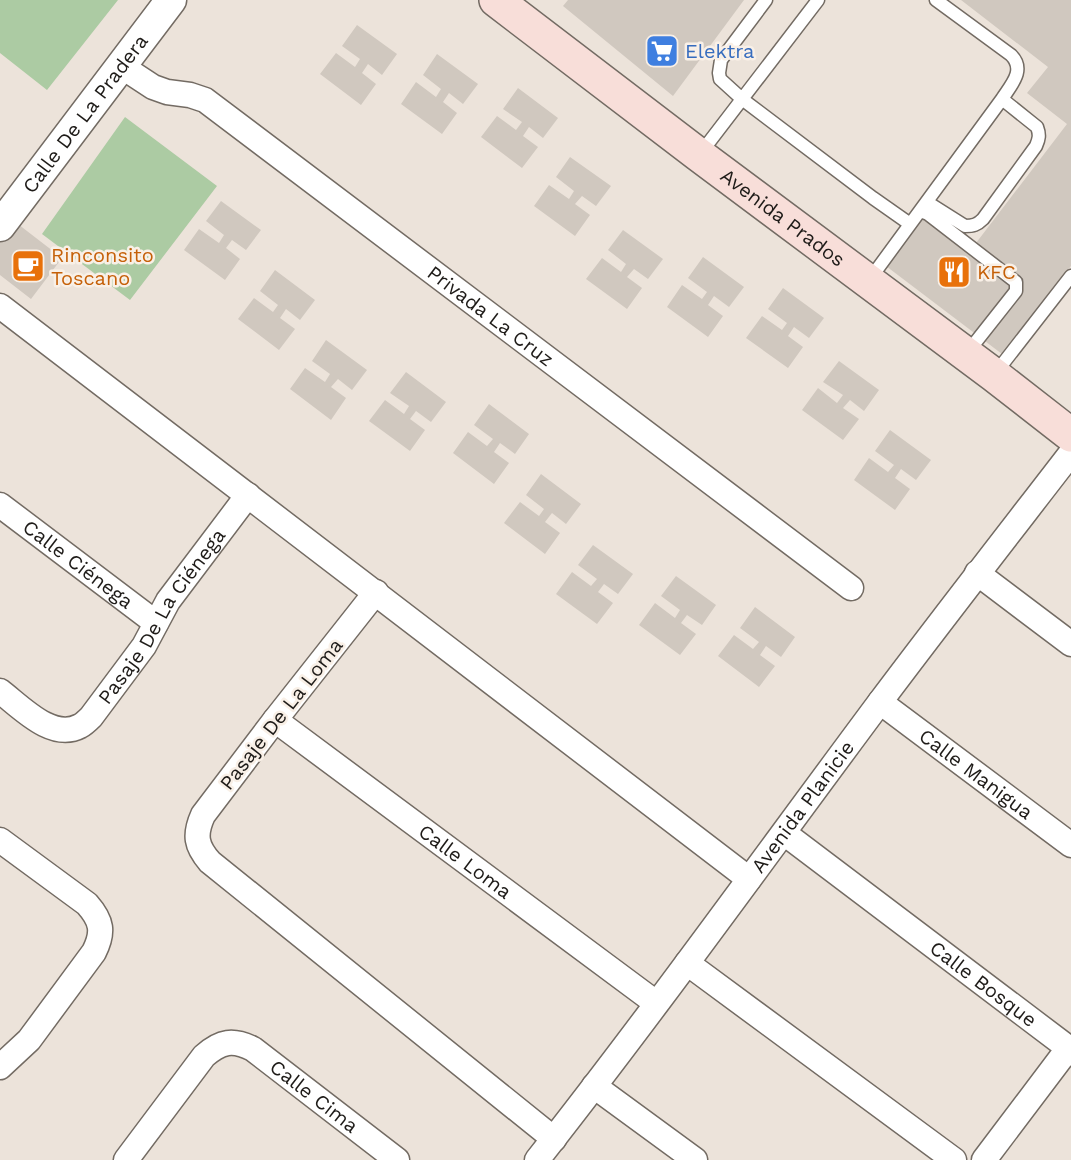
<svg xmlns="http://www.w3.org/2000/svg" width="1071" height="1160" viewBox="0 0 1071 1160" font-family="'Work Sans',sans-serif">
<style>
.green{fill:#accba3}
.building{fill:#d0c8bf}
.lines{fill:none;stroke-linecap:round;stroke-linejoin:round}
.service-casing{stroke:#736b63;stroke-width:15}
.minor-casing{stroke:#736b63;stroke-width:27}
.tertiary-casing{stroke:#736b63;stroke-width:33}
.secondary-casing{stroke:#736b63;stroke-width:36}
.service{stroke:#fff;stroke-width:12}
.minor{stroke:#fff;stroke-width:24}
.tertiary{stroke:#fff;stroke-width:30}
.secondary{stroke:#f8ded9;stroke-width:33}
.labels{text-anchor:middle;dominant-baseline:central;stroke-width:5;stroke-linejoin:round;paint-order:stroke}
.shop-label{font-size:20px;fill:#366cbe;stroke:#f9f0e7;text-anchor:start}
.street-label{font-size:20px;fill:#1e1b18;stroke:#f9f0e7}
.food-label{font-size:20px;fill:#c56008;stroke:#f9f0e7;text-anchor:start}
</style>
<rect width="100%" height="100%" fill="#ece3da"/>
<path class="green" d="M0 0H118L47 90 0 53Z
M125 117 217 186 130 300 42 234Z"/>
<path class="building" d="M568 0H744L673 96 563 6Z
M961 0H1071V266L1002 354 882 263 930 210 976 243 1067 124 1027 93 1048 67Z
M357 25 397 54 382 75 368 64 362 73 376 84 361 105 320 74 336 53 355 67 360 59 342 46Z
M437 54 478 84 463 104 449 93 443 102 457 113 442 134 401 104 416 82 436 97 441 89 423 75Z
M518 88 558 118 543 138 529 127 523 136 538 147 522 168 481 137 497 116 516 130 522 122 503 109Z
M570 157 611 186 596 206 582 196 575 204 590 215 575 236 534 206 549 185 569 199 574 191 556 177Z
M221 201 261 230 246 250 232 240 226 248 240 259 225 280 184 250 199 229 219 243 224 235 206 221Z
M14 221 62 258 31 299 0 275V240Z
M623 230 663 259 648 279 634 269 627 277 642 288 627 309 586 279 602 258 621 272 626 264 608 250Z
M703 257 744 287 729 307 714 296 708 305 723 316 708 337 667 307 682 285 702 299 707 292 688 278Z
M275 270 315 300 300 320 286 309 280 318 295 329 279 350 238 319 254 298 273 312 278 305 260 291Z
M783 288 824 318 809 338 794 327 788 336 803 347 788 368 746 338 762 316 782 330 787 323 768 309Z
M326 340 367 370 352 390 338 379 331 387 346 398 331 420 290 389 305 368 325 382 330 374 312 361Z
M839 361 879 390 864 411 850 400 843 408 859 419 843 440 802 410 818 388 837 403 843 395 823 382Z
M406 372 446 402 431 422 416 411 410 419 425 430 410 451 369 421 385 400 404 414 409 406 390 393Z
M489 404 529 434 515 454 500 443 494 452 509 463 494 484 453 453 468 432 487 446 493 439 474 425Z
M890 430 931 460 916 480 901 469 895 478 910 489 895 510 854 480 869 458 888 472 894 465 875 451Z
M541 474 581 504 566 524 552 513 545 522 560 533 545 554 504 523 520 502 539 516 544 509 526 495Z
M593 545 633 574 618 594 604 584 598 592 613 603 597 624 556 594 572 572 591 586 597 579 578 565Z
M676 576 716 605 702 625 687 615 681 623 696 634 680 655 639 625 655 603 675 618 680 610 661 596Z
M755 607 795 637 781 657 766 646 760 655 775 666 759 687 718 656 734 635 753 649 759 642 740 628Z"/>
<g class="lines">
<g class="service-casing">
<path id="service" d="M766 0 721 60 719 73 720 79 742 99 873 198 910 224
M700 154 818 0
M927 202 965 226C973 226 977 225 983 219L1036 146C1039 139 1040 135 1037 127L1002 99
M920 211 928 214 1016 282V291L967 353
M870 279 1002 99C1011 85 1026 70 1011 55L936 0
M994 375 1071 276"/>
</g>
<g class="minor-casing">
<g id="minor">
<path id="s1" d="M121 66 153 87 167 92 190 95 205 100 851 588"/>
<path d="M0 306 749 879"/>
<path id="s2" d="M0 505 156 623"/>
<path d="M977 573 1071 644"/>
<path d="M376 592 275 720 203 815C194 835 196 846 210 862L554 1139"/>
<path id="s3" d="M0 691C21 707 52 741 80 726 84 724 88 720 91 717L144 646 168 601 248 495"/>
<path id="s4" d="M880 702 1071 845"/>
<path id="s5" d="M275 720 656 1003"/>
<path id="s6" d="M784 833 1071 1050"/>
<path d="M0 840 87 904C102 921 104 932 94 952L29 1040 0 1067"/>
<path d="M687 963 954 1160"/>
<path d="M594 1086 695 1160"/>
<path id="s7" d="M126 1160 204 1056C221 1041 233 1039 253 1049L397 1160"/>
<path id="s8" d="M537 1160C655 1010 766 855 880 702 943 618 1007 536 1071 453"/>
<path d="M984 1160 1061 1058 1071 1050"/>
</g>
</g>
<g class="tertiary-casing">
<g id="tertiary">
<path id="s9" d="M0 226 171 0"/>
</g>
</g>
<g class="secondary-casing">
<g id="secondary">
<path id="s10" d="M496 0 699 155 994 375 1071 435"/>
</g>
</g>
<use href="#service" class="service"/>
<use href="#minor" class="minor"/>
<use href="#tertiary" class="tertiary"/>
<use href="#secondary" class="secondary"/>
</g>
<defs>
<g id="supermarket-square" transform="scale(1.725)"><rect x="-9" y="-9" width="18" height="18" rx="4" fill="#3f7fe0" stroke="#f9f0e7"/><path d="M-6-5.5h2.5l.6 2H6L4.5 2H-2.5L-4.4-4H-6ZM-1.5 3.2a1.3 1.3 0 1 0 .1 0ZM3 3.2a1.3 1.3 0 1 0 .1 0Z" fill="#fff"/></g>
<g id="cafe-square" transform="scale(1.725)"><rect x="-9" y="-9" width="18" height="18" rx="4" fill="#e8710a" stroke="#f9f0e7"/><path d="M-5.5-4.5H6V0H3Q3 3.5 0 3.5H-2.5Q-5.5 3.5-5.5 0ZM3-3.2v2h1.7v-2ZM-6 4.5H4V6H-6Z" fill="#fff"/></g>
<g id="restaurant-square" transform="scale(1.725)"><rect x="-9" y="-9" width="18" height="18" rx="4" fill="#e8710a" stroke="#f9f0e7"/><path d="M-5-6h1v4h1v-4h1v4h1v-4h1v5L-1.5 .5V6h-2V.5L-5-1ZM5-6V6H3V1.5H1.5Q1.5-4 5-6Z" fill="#fff"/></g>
</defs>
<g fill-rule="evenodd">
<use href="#supermarket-square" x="662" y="51"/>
<use href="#cafe-square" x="28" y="266"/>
<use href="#restaurant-square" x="954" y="272"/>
</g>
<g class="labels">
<g class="shop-label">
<text x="685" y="51">Elektra</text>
</g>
<g class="street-label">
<text stroke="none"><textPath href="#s9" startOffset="141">Calle De La Pradera</textPath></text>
<text stroke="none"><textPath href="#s10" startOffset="360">Avenida Prados</textPath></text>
<text stroke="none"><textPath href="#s1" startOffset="450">Privada La Cruz</textPath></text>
<text stroke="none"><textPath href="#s2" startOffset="98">Calle Ciénega</textPath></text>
<text stroke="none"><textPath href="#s3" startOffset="230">Pasaje De La Ciénega</textPath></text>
<text transform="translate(281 714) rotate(-52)">Pasaje De La Loma</text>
<text stroke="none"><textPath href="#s4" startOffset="120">Calle Manigua</textPath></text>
<text stroke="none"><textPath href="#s8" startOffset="442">Avenida Planicie</textPath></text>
<text stroke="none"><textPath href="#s5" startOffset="237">Calle Loma</textPath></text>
<text stroke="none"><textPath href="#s6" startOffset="250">Calle Bosque</textPath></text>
<text stroke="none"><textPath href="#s7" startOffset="261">Calle Cima</textPath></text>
</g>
<g class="food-label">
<text x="51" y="255">Rinconsito<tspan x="51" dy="23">Toscano</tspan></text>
<text x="977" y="272">KFC</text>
</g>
</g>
</svg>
